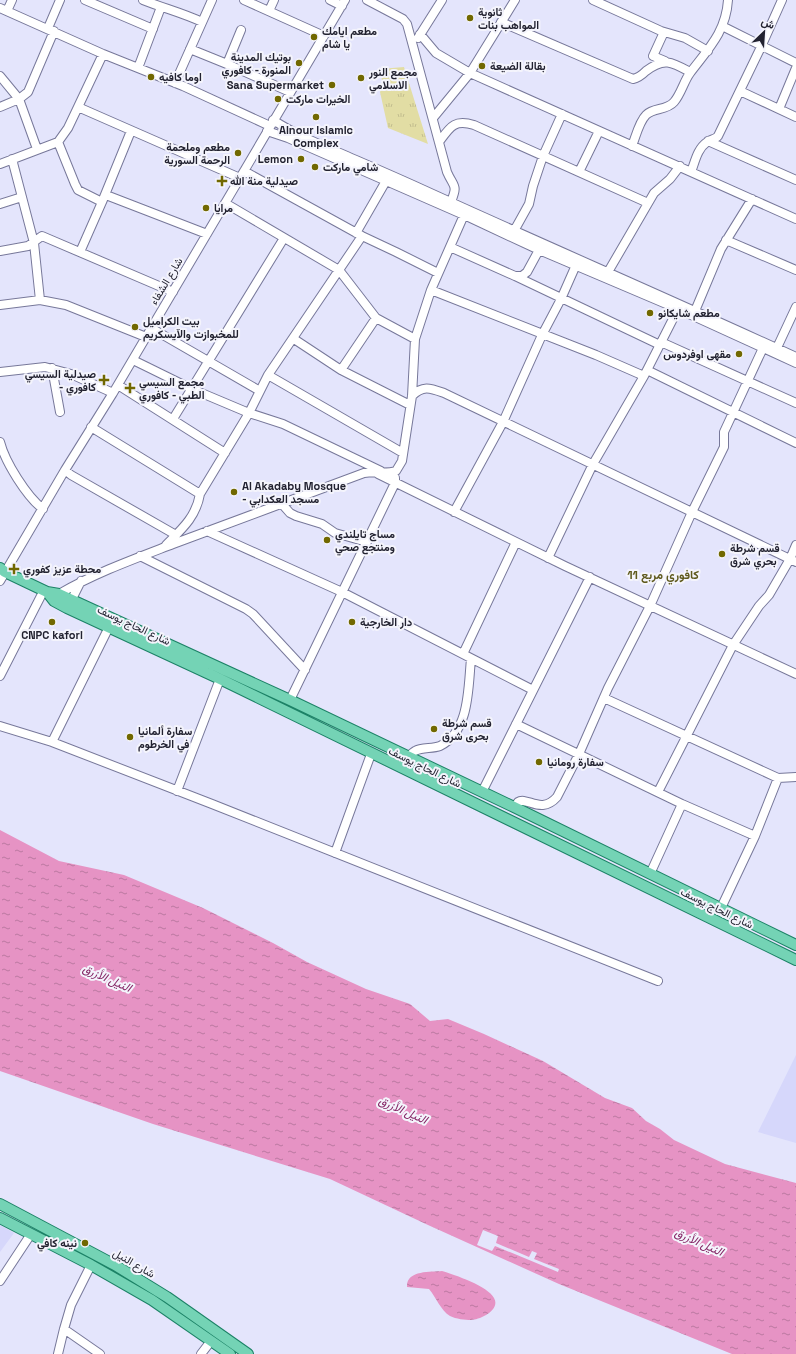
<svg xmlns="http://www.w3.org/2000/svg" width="796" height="1354" viewBox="0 0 796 1354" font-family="'Space Grotesk',Vazirmatn,sans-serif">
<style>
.built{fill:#d6d7fb}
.park{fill:url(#park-tufts)}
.water{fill:url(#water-ripples)}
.pier{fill:#e4e5fc}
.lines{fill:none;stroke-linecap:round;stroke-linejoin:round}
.minor-casing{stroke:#77789a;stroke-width:10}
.major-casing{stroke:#1c8266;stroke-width:12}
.minor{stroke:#fff;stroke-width:8}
.major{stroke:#74d3b5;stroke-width:10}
.poi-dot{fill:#716800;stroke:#f4f4fc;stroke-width:1.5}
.labels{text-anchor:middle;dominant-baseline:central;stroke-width:4;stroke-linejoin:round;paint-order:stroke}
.poi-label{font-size:11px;font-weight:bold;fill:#222230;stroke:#f4f4fc;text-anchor:start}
.street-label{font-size:11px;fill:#222230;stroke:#f4f4fc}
.neighbourhood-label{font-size:12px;font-weight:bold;fill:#5f5a1e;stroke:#f4f4fc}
.water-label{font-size:12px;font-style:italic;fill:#852766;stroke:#f4f4fc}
</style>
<defs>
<pattern id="park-tufts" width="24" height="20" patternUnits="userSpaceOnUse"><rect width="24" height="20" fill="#e2dda4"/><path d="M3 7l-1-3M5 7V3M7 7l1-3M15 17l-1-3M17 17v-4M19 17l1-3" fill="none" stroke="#c2bd8e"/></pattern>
<pattern id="water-ripples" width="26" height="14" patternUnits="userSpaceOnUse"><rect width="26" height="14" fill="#e693c4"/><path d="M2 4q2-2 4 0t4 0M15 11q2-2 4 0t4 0" fill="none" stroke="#ba78a0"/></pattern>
</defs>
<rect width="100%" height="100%" fill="#e4e5fc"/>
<path class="built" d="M796 1055V1143L758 1132Z
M0 1225 14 1233 0 1252Z"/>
<path class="park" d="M404 67 428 144 388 128 380 92 383 86 380 69Z"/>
<path class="water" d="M0 830 59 861 124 875 203 908 273 943 307 962 366 989 410 1004 430 1021 448 1019 484 1034 543 1061 605 1098 632 1108 646 1121 660 1129 674 1140 725 1164 796 1183V1354H732L559 1284 428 1225 330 1179 153 1124 0 1071Z
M442 1271C455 1275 488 1286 494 1298 501 1310 480 1320 471 1320 465 1320 456 1319 450 1316 441 1311 436 1297 429 1289L407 1287C406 1270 431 1272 442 1271Z"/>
<path class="pier" d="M483 1230 498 1236 496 1243 529 1257 532 1251 537 1253 534 1259 559 1269 558 1272 495 1246 492 1251 477 1245Z"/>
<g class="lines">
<g class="minor-casing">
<path id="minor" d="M85 0 153 29
M143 0C163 8 183 13 202 22
M244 0 324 36
M330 0 342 6
M367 0 403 19 407 24 447 172C454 188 458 184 451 202
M593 0 661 31 685 38 708 51
M0 8 103 54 183 86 270 126
M7 11 12 0
M269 11 274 0
M501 22 633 79C638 78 642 75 646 71 664 57 672 62 690 72
M722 26 796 63
M48 28 60 0
M664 32 653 56 665 61
M420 34 436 53 470 73 796 219
M418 38 442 0
M190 49 227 64 290 92
M227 64 241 30
M138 68 161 7
M0 76 19 99 37 149
M175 83 212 0
M740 91 796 117
M0 107 19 99 28 92 54 31
M78 107 103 54
M779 109 796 68
M433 118 470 73 515 0
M273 120C296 135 321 145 347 156 372 167 398 178 424 190 547 246 672 300 796 357
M267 131 288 138 464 215 539 250 678 309 796 363
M708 141 796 180
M58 142 75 184 78 190 102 202
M439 142C450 127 454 119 474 125L648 203
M632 146C636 136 639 122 646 115 654 107 666 111 674 102 681 94 684 81 690 73 708 49 726 32 728 0
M12 159 34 243 40 300
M0 164 58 142 68 128 78 107 240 178
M244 171 362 236 396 252 438 273
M579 172 599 131
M691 172C695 162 697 149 707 142 710 139 715 140 718 136L761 47 782 0
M106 195 207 234
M225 203 339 270 376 318 415 339
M0 204 22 197
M514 231 529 204 533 186 543 156 562 114
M356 233 386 181 385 176
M726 240 796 270
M450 247 515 276H522L527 272 539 250
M0 251 28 246 42 236 173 292
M80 252 102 202 131 131
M608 272 654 193 670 179 680 166
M515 276 660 345
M431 290 596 355 644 376
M0 305 40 300 66 305 146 337
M695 311 721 249 752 199
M151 328 260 391
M294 339 341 370 410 405
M661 342 796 403
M775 352 796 307
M133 360 192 389 249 413 283 424 381 471
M52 368 60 412
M341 370 376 318
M647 370 796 443
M0 372 45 367 71 374 113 393
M268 375 403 453
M118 385 225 453
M412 396C423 385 430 388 444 393L796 562
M173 419 284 238
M91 427 200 494
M0 442C5 462 27 497 43 509
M65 470 71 475 176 535
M378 474 565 566 796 674
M282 504 290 513 296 516 322 524 335 533 367 542
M454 512 503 422 542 335 561 299 576 265
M207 531 342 592 533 690
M166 545C182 529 196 517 200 494L249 413 268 375 362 236
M140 556 246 609 253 614 305 670
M548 558 593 464 644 376 678 309
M0 581 65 470 113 393 345 0
M57 597 59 594C95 573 134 559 173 544 236 520 301 497 364 473 375 471 386 474 396 471L402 461 412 396 415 339 431 290 464 215
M69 605 81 581
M463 654 516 542
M0 676 44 590
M604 698 778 778 796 777
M290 700 395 483V478
M516 724 682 804 755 836
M0 726 52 742 212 804 658 981
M52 742 109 627
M408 757C410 755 413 752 415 751 422 747 432 749 440 746 470 731 468 688 471 659
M177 791 220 679
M482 792 590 577
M658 792 733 645 759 606 769 595 790 559 796 545
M514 807C516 805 517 803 518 802 527 796 541 815 557 797L579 754 608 688 650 606 692 512 724 447V432L763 348
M335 853 371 754
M650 874 682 804
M721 908 755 836 778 778
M0 1281 31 1234
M64 1329 100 1354
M58 1354 64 1329 71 1305 91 1265
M201 1354 211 1341"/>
</g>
<g class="major-casing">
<path id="major" d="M0 568 5 572 47 592 59 594 290 700 514 807 796 945
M47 592 54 601 67 608 220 679 796 960
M0 1204 115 1265 167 1297 248 1354
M0 1218 91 1265 152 1300 230 1354"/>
</g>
<use href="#minor" class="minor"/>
<use href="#major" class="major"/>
</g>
<g class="poi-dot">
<circle cx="470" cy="18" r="4"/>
<circle cx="314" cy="37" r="4"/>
<circle cx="299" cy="63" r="4"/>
<circle cx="482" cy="66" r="4"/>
<circle cx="151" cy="77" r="4"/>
<circle cx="361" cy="78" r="4"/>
<circle cx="332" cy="85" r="4"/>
<circle cx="278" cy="99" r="4"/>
<circle cx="316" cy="117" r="4"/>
<circle cx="238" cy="153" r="4"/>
<circle cx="301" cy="159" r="4"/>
<circle cx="315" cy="167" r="4"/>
<path d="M220 175h4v4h4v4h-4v4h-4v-4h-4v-4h4z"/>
<circle cx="206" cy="208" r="4"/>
<circle cx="650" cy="313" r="4"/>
<circle cx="135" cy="327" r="4"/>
<circle cx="739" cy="354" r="4"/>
<path d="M102 374h4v4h4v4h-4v4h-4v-4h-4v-4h4z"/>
<path d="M128 382h4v4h4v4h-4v4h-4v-4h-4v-4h4z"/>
<circle cx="234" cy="492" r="4"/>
<circle cx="327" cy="540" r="4"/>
<circle cx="722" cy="554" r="4"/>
<path d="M12 563h4v4h4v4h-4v4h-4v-4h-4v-4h4z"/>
<circle cx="52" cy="622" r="4"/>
<circle cx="352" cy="622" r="4"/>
<circle cx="434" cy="729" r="4"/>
<circle cx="130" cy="737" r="4"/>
<circle cx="539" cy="762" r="4"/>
<circle cx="85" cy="1243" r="4"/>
</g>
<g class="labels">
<g class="poi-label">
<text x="478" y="12">ثانوية<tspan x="478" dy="13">المواهب بنات</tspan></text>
<text x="322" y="31">مطعم ايامك<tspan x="322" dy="13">يا شام</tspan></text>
<text x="291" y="57" text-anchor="end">بوتيك المدينة<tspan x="291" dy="13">المنورة - كافوري</tspan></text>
<text x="490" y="66">بقالة الضيعة</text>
<text x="369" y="72">مجمع النور<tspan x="369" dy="13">الاسلامي</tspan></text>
<text x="159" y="77">اوما كافيه</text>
<text x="324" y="85" text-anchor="end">Sana Supermarket</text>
<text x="286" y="99">الخيرات ماركت</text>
<text x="316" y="130" text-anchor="middle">Alnour Islamic<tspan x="316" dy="13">Complex</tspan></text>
<text x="230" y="147" text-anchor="end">مطعم وملحمة<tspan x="230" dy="13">الرحمة السورية</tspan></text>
<text x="293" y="159" text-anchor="end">Lemon</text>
<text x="323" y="167">شامي ماركت</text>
<text x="230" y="181">صيدلية منة الله</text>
<text x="214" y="208">مرايا</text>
<text x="658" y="313">مطعم شايكانو</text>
<text x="143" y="321">بيت الكراميل<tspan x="143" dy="13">للمخبوازت والآيسكريم</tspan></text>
<text x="731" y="354" text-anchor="end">مقهى اوفردوس</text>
<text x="96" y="374" text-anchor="end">صيدلية السيسي<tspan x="96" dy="13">- كافوري</tspan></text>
<text x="139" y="382">مجمع السيسي<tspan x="139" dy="13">الطبي - كافوري</tspan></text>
<text x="242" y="486">Al Akadaby Mosque<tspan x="242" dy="13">- مسجد العكدابي</tspan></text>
<text x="335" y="534">مساج تايلندي<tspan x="335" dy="13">ومنتجع صحي</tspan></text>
<text x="730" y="548">قسم شرطة<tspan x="730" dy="13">بحري شرق</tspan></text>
<text x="23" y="569">محطة عزيز كفوري</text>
<text x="360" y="622">دار الخارجية</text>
<text x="52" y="635" text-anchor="middle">CNPC kafori</text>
<text x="442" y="723">قسم شرطة<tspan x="442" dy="13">بحرى شرق</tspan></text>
<text x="138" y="731">سفارة ألمانيا<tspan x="138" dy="13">في الخرطوم</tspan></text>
<text x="547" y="762">سفارة رومانيا</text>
<text x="77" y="1243" text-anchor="end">نينه كافي</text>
</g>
<g class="street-label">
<text transform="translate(166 281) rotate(-59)">شارع الشفاء</text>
<text transform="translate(134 625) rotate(25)">شارع الحاج يوسف</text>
<text transform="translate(425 767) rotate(26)">شارع الحاج يوسف</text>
<text transform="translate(717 908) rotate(26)">شارع الحاج يوسف</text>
<text transform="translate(134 1263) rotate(30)">شارع النيل</text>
</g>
<g class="neighbourhood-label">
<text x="663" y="575">كافوري مربع 11</text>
</g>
<g class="water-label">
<text transform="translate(107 978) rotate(24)">النيل الأزرق</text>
<text transform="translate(403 1110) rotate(24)">النيل الأزرق</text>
<text transform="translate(699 1242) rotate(24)">النيل الأزرق</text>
</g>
</g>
<g transform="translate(764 32) rotate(25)" stroke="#f4f4fc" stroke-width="3" paint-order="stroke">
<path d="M0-3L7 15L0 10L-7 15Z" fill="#222230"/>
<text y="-6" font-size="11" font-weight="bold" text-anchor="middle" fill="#222230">ش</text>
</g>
</svg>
